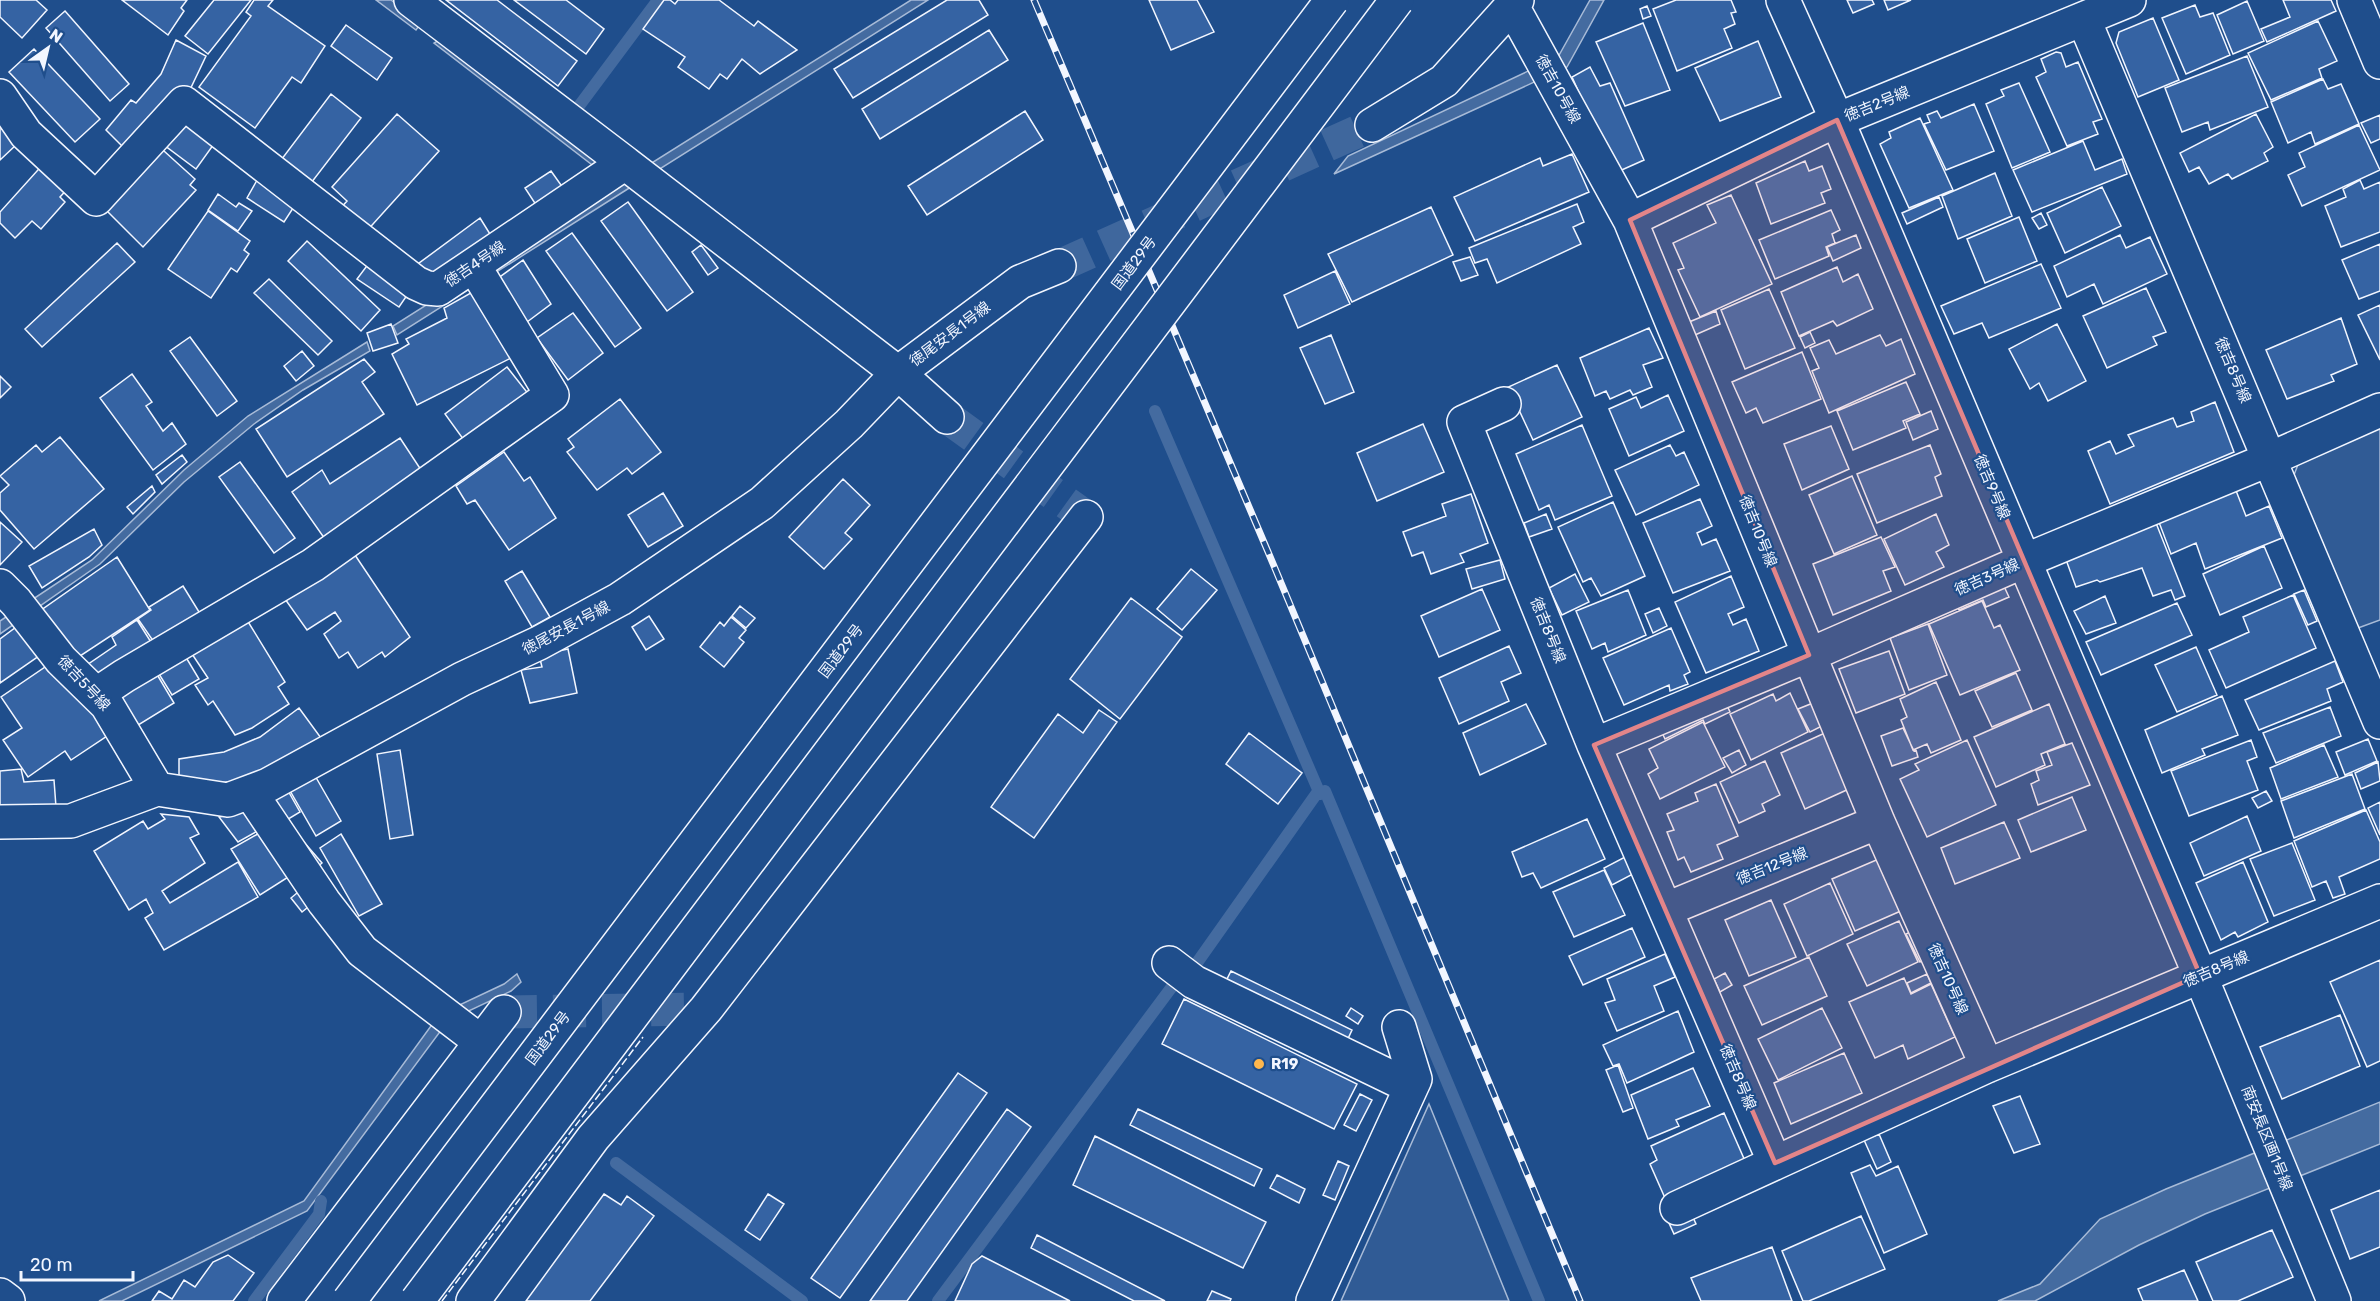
<svg xmlns="http://www.w3.org/2000/svg" width="2380" height="1301" viewBox="0 0 2380 1301" font-family="Rubik,'Noto Sans JP',sans-serif">
<style>
.green{fill:#305b95;stroke:#a8bbd7;stroke-width:1.5}
.water{fill:#446ba0;stroke:#a8bbd7;stroke-width:1.5}
.lines{fill:none;stroke-linecap:round;stroke-linejoin:round}
.stream{stroke:#446ba0;stroke-width:12}
.building{fill:#3563a3;stroke:#f2f6ff;stroke-width:1.5}
.street-tunnel{stroke:#3f679d;stroke-width:33;stroke-dasharray:33 16;stroke-linecap:butt}
.street-casing{stroke:#f2f6ff;stroke-width:36}
.street{stroke:#1f4e8c;stroke-width:33}
.rail-casing{stroke:#f2f6ff;stroke-width:7}
.rail{stroke:#1f4e8c;stroke-width:4.5;stroke-dasharray:14;stroke-linecap:butt}
.highway-bridge-casing{stroke:#f2f6ff;stroke-width:36;stroke-linecap:butt}
.highway-bridge{stroke:#1f4e8c;stroke-width:33}
.fence{stroke:#f2f6ff;stroke-width:1.5;stroke-dasharray:8 3;stroke-linecap:butt}
.marked{fill:#e38589;fill-opacity:0.2;stroke:#e38589;stroke-width:4.5;stroke-linejoin:round}
.poi-dot{fill:#ffb74d;stroke:#1f4e8c;stroke-width:2}
.labels{text-anchor:middle;dominant-baseline:central;stroke-width:4.5;stroke-linejoin:round;paint-order:stroke}
.street-label{font-size:15px;fill:#f2f6ff;stroke:#1f4e8c}
.poi-label{font-size:15px;font-weight:bold;fill:#f2f6ff;stroke:#1f4e8c;text-anchor:start}
</style>
<rect width="100%" height="100%" fill="#1f4e8c"/>
<path class="green" d="M2380 421V620L2358 628 2294 475 2302 454Z
M1429 1104 1509 1301H1341Z"/>
<path class="water" d="M376 0H391L421 23 416 30Z
M911 0H928L655 172 650 164Z
M1590 0H1604L1567 67 1334 174 1348 156 1558 57Z
M441 39 605 164 600 171 434 43Z
M627 178 634 185 397 335 393 326Z
M367 342 370 351 303 390 254 424 184 482 100 564 0 634V621L92 560 184 470 248 416Z
M517 974 521 982 511 991 458 1016 453 1008 504 984Z
M436 1019 445 1025 307 1211 122 1301H99L304 1201Z
M2380 1102V1144L2205 1214 2139 1245 2035 1301H1998L2040 1284 2100 1219 2166 1189Z"/>
<g class="lines">
<path class="stream" d="M579 106 658 0
M1155 411 1320 794 1325 791 1539 1301
M1194 967 1317 793
M616 1163 802 1301
M254 1301 319 1214 321 1201
M938 1301 1174 984"/>
</g>
<path class="building" d="M0 0H36L47 10 22 38 0 17Z
M122 0H187L181 8 184 11 168 35Z
M214 0H251L208 54 185 36Z
M254 0H273L268 6 325 46 301 83 292 77 255 128 199 87 251 16 246 12Z
M446 0H497L577 61 558 86Z
M514 0H566L604 29 586 54Z
M664 0H670L675 4 678 0H719L754 26 758 21 797 50 760 74 742 59 727 79 720 74 709 89 678 67 685 57 643 29Z
M947 0H979L988 15 853 98 834 69Z
M1149 0H1197L1214 32 1171 50Z
M1676 0H1731L1736 12 1731 13 1735 24 1724 29 1732 48 1677 71 1653 9Z
M1847 0H1872L1874 4 1853 13Z
M1884 0H1911L1888 10Z
M2283 0H2331L2336 11 2267 42 2261 29 2290 17Z
M2247 1 2264 41 2233 54 2217 15Z
M2195 5 2200 17 2213 13 2230 55 2186 74 2162 18Z
M1647 6 1651 16 1643 19 1640 9Z
M65 11 129 84 110 101 46 28Z
M2153 18 2179 80 2138 97 2116 43 2119 32Z
M2318 21 2337 61 2319 69 2322 78 2271 100 2248 53Z
M1643 23 1670 90 1625 106 1596 42Z
M346 25 392 58 377 80 331 46Z
M989 30 1008 60 880 139 862 109Z
M176 40 206 56 186 98 130 154 106 130 131 100 136 103 161 74Z
M1758 41 1781 97 1720 121 1695 68Z
M34 49 100 119 75 142 9 72Z
M2056 52 2061 53 2066 67 2078 62 2102 119 2093 122 2098 134 2067 146 2036 77 2046 72 2041 59Z
M2247 56 2268 107 2210 130 2208 122 2182 132 2165 88Z
M1590 67 1600 86 1610 83 1644 160 1615 173 1572 77Z
M2323 79 2328 89 2341 84 2359 124 2315 144 2311 132 2288 143 2271 102Z
M2019 83 2050 152 2012 168 1986 104 2004 96 2001 90Z
M331 94 361 118 308 187 278 164Z
M1974 104 1994 151 1946 170 1924 124 1930 122 1927 115 1937 111 1941 118Z
M0 105 10 121 2 129 16 145 0 160Z
M183 111 219 137 196 169 160 142Z
M1025 111 1043 140 927 215 908 186Z
M397 114 439 151 364 234 338 211 347 201 332 187Z
M2256 114 2273 147 2264 153 2268 161 2232 179 2228 174 2209 184 2199 167 2189 172 2180 153Z
M2380 115V139L2371 143 2361 123Z
M1920 118 1953 190 1909 208 1880 144 1891 138 1889 132Z
M2359 125 2380 170 2302 206 2288 175 2305 167 2299 153Z
M2083 141 2095 170 2122 159 2127 174 2032 212 2013 170Z
M154 142 195 179 190 185 196 190 143 247 99 203Z
M1572 154 1589 192 1475 241 1454 197 1540 158 1543 166Z
M46 161 72 184 60 197 65 202 41 229 32 221 15 238 0 223V212Z
M1805 161 1809 171 1822 166 1831 189 1821 193 1825 203 1771 224 1756 183Z
M551 171 566 192 540 211 525 188Z
M261 173 299 199 284 222 247 198Z
M1995 173 2012 216 1958 239 1942 196Z
M2360 180 2364 189 2380 182V232L2341 247 2325 206 2346 197 2343 189Z
M2102 187 2121 226 2065 253 2047 213Z
M218 194 236 207 239 203 252 211 238 231 208 210Z
M1731 195 1772 284 1700 317 1678 270 1684 268 1673 243 1716 223 1707 205Z
M1939 197 1943 207 1907 224 1902 213Z
M628 202 693 292 667 311 601 221Z
M1577 204 1584 222 1573 227 1581 244 1497 283 1487 259 1475 263 1469 248Z
M1431 207 1453 255 1352 302 1328 254Z
M1831 210 1840 230 1832 234 1835 243 1826 247 1829 256 1775 279 1759 240Z
M208 211 250 241 244 250 249 254 237 272 231 268 211 298 168 269Z
M2041 213 2047 225 2039 229 2032 218Z
M2019 217 2037 261 1985 283 1967 239Z
M480 218 495 242 431 281 411 269Z
M572 233 641 328 615 347 546 251Z
M1856 235 1861 248 1833 261 1827 247Z
M2120 235 2126 248 2150 237 2167 274 2103 304 2094 284 2067 297 2054 266Z
M307 241 380 310 361 331 288 261Z
M117 243 135 262 42 347 25 329Z
M2380 244V291L2359 299 2342 260Z
M701 245 718 268 708 275 692 252Z
M1470 257 1478 275 1461 281 1453 262Z
M372 259 412 288 399 307 357 279Z
M523 260 551 304 527 322 497 279Z
M2041 264 2061 308 1989 338 1982 323 1954 334 1941 306Z
M1837 267 1843 282 1858 274 1873 309 1837 326 1833 321 1799 336 1781 292Z
M1335 271 1350 304 1298 328 1284 295Z
M269 279 332 341 318 355 254 293Z
M2146 288 2166 332 2153 337 2157 345 2107 368 2083 316Z
M1769 289 1795 348 1745 369 1721 310Z
M476 290 511 358 417 405 392 354 409 344 406 339 447 318 444 308Z
M2380 305V360L2358 315Z
M1716 311 1720 324 1695 335 1689 322Z
M573 313 603 353 568 380 537 338Z
M2341 318 2357 364 2331 375 2334 381 2287 399 2266 350Z
M391 324 398 343 373 351 367 333Z
M2057 324 2086 381 2048 401 2039 383 2030 389 2009 349Z
M1649 328 1663 358 1643 365 1652 387 1633 395 1630 390 1610 399 1606 391 1595 396 1580 358Z
M1810 332 1815 343 1805 348 1800 337Z
M1331 335 1354 392 1325 404 1300 348Z
M1880 335 1886 346 1901 339 1915 374 1829 413 1812 371 1819 368 1810 348 1829 340 1836 354Z
M190 337 237 401 217 416 170 351Z
M302 351 314 366 296 381 284 366Z
M1802 352 1821 399 1763 423 1756 408 1746 413 1732 382Z
M364 359 375 372 362 382 384 414 287 477 256 429Z
M1557 365 1582 417 1533 440 1518 408 1504 389Z
M507 367 530 396 466 443 445 414Z
M132 374 152 402 146 406 163 431 172 423 186 444 153 470 100 398Z
M0 376 11 387 0 398Z
M1906 382 1920 414 1903 421 1906 428 1853 450 1837 411Z
M1668 395 1684 431 1629 456 1609 409 1636 397 1641 408Z
M620 399 661 452 632 474 627 468 597 490 567 452 574 447 568 439Z
M2215 402 2234 452 2110 504 2088 451 2110 441 2116 454 2134 446 2128 435 2173 418 2177 427 2194 421 2191 412Z
M1931 411 1938 429 1913 440 1906 422Z
M1423 424 1444 472 1377 501 1357 453Z
M1582 425 1612 496 1555 520 1549 505 1539 510 1516 454Z
M1831 426 1849 469 1802 490 1784 444Z
M60 437 104 489 34 549 0 510V493L9 485 0 476 36 445 42 452Z
M400 438 427 479 327 542 292 492 322 470 330 484Z
M1670 445 1676 456 1684 452 1699 485 1636 515 1615 470Z
M1930 445 1941 474 1935 477 1942 496 1877 523 1857 474Z
M504 452 524 481 530 477 556 518 509 550 475 500 467 504 456 486Z
M182 455 187 462 162 484 156 475Z
M240 462 295 538 274 553 219 477Z
M1852 476 1877 535 1834 554 1809 495Z
M843 479 870 505 845 533 852 539 824 569 789 537Z
M2233 483 2246 516 2269 506 2282 538 2205 569 2196 543 2171 554 2157 517Z
M152 486 155 492 133 514 127 507Z
M663 493 683 526 648 547 628 515Z
M1471 494 1488 543 1460 554 1464 562 1431 574 1423 552 1412 556 1403 532 1446 516 1442 504Z
M1700 499 1712 526 1697 533 1702 545 1716 539 1730 571 1673 593 1643 523Z
M1613 502 1645 576 1601 596 1591 578 1583 582 1558 527Z
M1546 514 1552 529 1529 537 1524 523Z
M1936 514 1949 545 1936 552 1944 567 1905 585 1884 539Z
M0 522 22 542 0 565Z
M2156 523 2185 596 2175 600 2171 590 2153 596 2142 568 2100 582 2097 580 2076 587 2065 557Z
M94 529 102 545 89 557 42 588 29 566Z
M1881 537 1895 567 1883 571 1891 591 1833 615 1813 564Z
M2264 546 2282 588 2220 615 2203 574Z
M355 555 410 637 385 657 382 652 358 668 348 652 339 658 324 634 341 621 335 612 307 630 285 599Z
M117 557 150 610 71 662 37 613Z
M1500 560 1505 579 1472 589 1466 569Z
M1191 569 1217 590 1182 630 1157 609Z
M522 571 550 617 532 627 505 581Z
M1575 574 1589 602 1562 615 1549 588Z
M1731 576 1744 607 1728 614 1733 625 1746 619 1759 651 1706 673 1675 602Z
M2002 582 2009 597 1986 607 1983 600 1959 610 1955 602Z
M183 586 204 620 158 648 138 619 151 610 149 607Z
M1482 589 1500 630 1439 657 1421 616Z
M1628 590 1646 635 1608 652 1605 643 1592 649 1576 611Z
M2304 590 2317 621 2308 625 2294 594Z
M2293 595 2316 648 2226 688 2209 650 2249 632 2243 617Z
M2105 596 2116 623 2086 634 2074 611Z
M1131 598 1182 637 1120 719 1070 679Z
M1982 601 1994 628 2000 625 2020 670 1960 695 1929 624Z
M2177 603 2192 635 2101 675 2086 642Z
M740 606 755 618 746 628 732 616Z
M1659 608 1667 626 1653 633 1645 614Z
M649 616 664 639 646 650 632 627Z
M731 617 746 630 739 638 744 642 724 667 700 647 720 622 724 626Z
M137 620 156 650 92 680 84 667 116 645 112 637Z
M247 620 285 682 278 687 289 704 252 728 235 735 213 701 208 705 195 685 208 678 192 654Z
M23 622 46 651 0 683V639Z
M1928 624 1947 675 1909 690 1890 638Z
M1671 628 1690 672 1684 675 1688 684 1670 691 1669 685 1624 705 1603 658Z
M1509 646 1521 673 1501 682 1509 701 1459 724 1439 678Z
M2196 647 2217 695 2177 712 2155 665Z
M181 649 199 679 172 695 154 666Z
M568 649 577 693 530 703 521 670 542 667 539 655Z
M1889 651 1905 694 1856 713 1839 669Z
M54 661 116 730 71 760 65 751 28 777 3 740 22 728 1 697Z
M2335 661 2343 682 2327 689 2331 701 2259 730 2245 700Z
M152 666 174 703 135 727 113 690Z
M2016 673 2032 710 1992 727 1975 691Z
M1936 682 1961 740 1931 753 1927 744 1913 750 1901 720 1907 717 1900 699Z
M1790 693 1808 732 1751 760 1730 714 1773 694 1776 701Z
M2222 696 2238 735 2202 749 2205 755 2162 773 2145 730Z
M1724 699 1730 712 1705 724 1703 720 1665 739 1660 728Z
M1813 703 1824 725 1810 732 1798 709Z
M1526 704 1546 744 1480 775 1463 733Z
M2049 704 2065 744 2041 754 2045 765 1996 787 1974 737Z
M2330 707 2341 736 2276 763 2263 733Z
M299 708 321 738 293 756 238 781 198 785 179 779V759L224 752 260 737Z
M1099 710 1117 722 1034 838 991 807 1058 714 1083 733Z
M1703 722 1725 767 1660 799 1648 774 1658 768 1649 749Z
M1903 728 1914 751 1916 750 1918 757 1892 766 1881 736Z
M1827 732 1851 788 1805 809 1781 753Z
M1249 733 1302 773 1278 804 1226 764Z
M2368 739 2377 761 2345 775 2336 752Z
M1967 740 1996 805 1927 837 1900 779 1919 770 1915 764Z
M2251 740 2257 757 2247 761 2258 790 2189 816 2171 771Z
M2072 743 2090 785 2038 805 2031 784 2039 780 2036 771 2052 765 2047 752Z
M2324 745 2338 777 2281 799 2270 768Z
M400 750 413 835 390 839 377 754Z
M1739 750 1746 765 1732 773 1723 758Z
M1765 761 1780 795 1762 804 1765 811 1739 823 1720 782Z
M2378 762 2380 781 2361 789 2355 773Z
M21 769 24 782 54 780 56 807 0 808V771Z
M314 774 341 821 316 836 289 789Z
M2352 774 2365 809 2294 838 2281 801Z
M1716 784 1738 836 1717 845 1723 859 1691 872 1684 857 1678 860 1667 832 1674 830 1667 814 1698 801 1695 793Z
M287 789 300 812 280 824 267 800Z
M2266 791 2272 801 2258 808 2252 798Z
M2072 797 2086 830 2031 852 2018 820Z
M2380 802V835L2368 808Z
M248 810 261 829 238 842 219 817Z
M2366 810 2380 842V859L2339 877 2345 894 2333 898 2326 881 2312 887 2294 841Z
M161 814 189 817 199 834 190 838 205 863 162 891 170 903 238 862 258 897 164 950 145 918 153 913 146 899 129 910 94 851 143 821 148 829 165 819Z
M2247 816 2261 851 2204 876 2190 843Z
M1587 819 1605 859 1541 888 1533 873 1522 877 1512 852Z
M2004 822 2020 858 1955 884 1941 848Z
M263 831 293 874 260 895 231 849Z
M341 834 382 904 359 916 320 848Z
M303 841 322 863 315 869 296 847Z
M2292 843 2315 900 2274 916 2250 859Z
M1625 857 1633 874 1612 885 1604 868Z
M1881 858 1903 910 1855 931 1832 879Z
M2243 862 2268 922 2238 937 2235 932 2221 940 2196 883Z
M1604 870 1625 915 1574 937 1553 892Z
M1830 883 1853 934 1807 956 1784 904Z
M303 888 313 903 302 912 291 898Z
M1771 900 1796 957 1749 976 1725 920Z
M1899 921 1918 962 1867 986 1847 944Z
M1632 928 1645 957 1583 985 1569 956Z
M1912 931 1924 960 1920 962 1906 934Z
M1665 954 1675 977 1654 986 1664 1011 1617 1031 1605 1003 1615 1000 1607 979Z
M1809 957 1827 996 1762 1025 1744 986Z
M2380 960V1061L2367 1067 2330 982Z
M1231 971 1352 1030 1345 1045 1224 985Z
M1725 973 1732 985 1720 992 1714 979Z
M1927 974 1931 983 1911 993 1907 983Z
M1904 978 1911 994 1931 984 1955 1037 1908 1059 1903 1045 1875 1058 1849 1002Z
M1184 999 1357 1084 1334 1129 1162 1044Z
M1351 1008 1363 1016 1358 1024 1346 1016Z
M1822 1008 1842 1048 1778 1080 1758 1039Z
M1678 1011 1694 1052 1627 1083 1619 1064 1613 1066 1603 1045Z
M2340 1015 2360 1066 2282 1099 2260 1047Z
M1844 1053 1862 1093 1791 1124 1774 1083Z
M1618 1065 1633 1108 1623 1112 1606 1070Z
M1693 1068 1710 1106 1676 1120 1679 1126 1648 1139 1631 1095Z
M958 1073 987 1093 840 1298 811 1278Z
M1360 1094 1372 1100 1356 1131 1344 1125Z
M2020 1096 2040 1144 2014 1153 1993 1106Z
M1007 1109 1031 1127 907 1301H870Z
M1138 1109 1262 1169 1254 1186 1130 1125Z
M1724 1113 1745 1161 1665 1198 1650 1164 1657 1160 1651 1146Z
M1879 1134 1891 1162 1877 1169 1864 1140Z
M1095 1136 1266 1222 1243 1268 1073 1185Z
M1338 1161 1349 1166 1335 1200 1323 1195Z
M1870 1165 1876 1176 1898 1166 1927 1234 1884 1253 1851 1173Z
M1277 1175 1305 1189 1299 1203 1270 1188Z
M2380 1190V1247L2350 1259 2331 1210Z
M604 1194 621 1205 627 1196 654 1216 590 1301H526Z
M768 1194 784 1204 760 1240 745 1230Z
M1691 1213 1696 1224 1674 1234 1669 1223Z
M1861 1216 1885 1269 1809 1301H1803L1782 1251Z
M2272 1230 2293 1277 2238 1301H2213L2196 1262Z
M1037 1235 1165 1301H1134L1031 1248Z
M1772 1247 1792 1301H1701L1691 1278Z
M228 1255 254 1273 233 1301H152L159 1291 172 1299 184 1280 195 1287 213 1262Z
M982 1256 1070 1301H955L972 1264Z
M2184 1270 2198 1301H2143L2138 1289Z
M1212 1291 1231 1299 1230 1301H1207Z"/>
<g class="lines">
<path class="street-tunnel" d="M1059 266 1372 125
M947 417 1086 517
M504 1012 706 1009"/>
<g class="street-casing">
<path id="street" d="M411 0 625 163
M1783 0 1837 120 2200 975 2334 1301
M2354 0 2380 62
M1512 6 1630 220 1878 822 1987 1066
M2084 20 2380 722
M0 96 26 134 96 199 184 103 416 283 427 288 438 289 625 163 898 373 947 417
M1372 125 1444 81 1517 0
M1630 220 1837 120 2129 0
M1504 404 1464 422 1594 745 1775 1163 1987 1066 2380 901
M0 586 16 602 61 660 107 705 157 789
M97 694 124 676 313 565 552 395 474 266
M1594 745 1809 655 2024 561 2270 459 2380 410
M250 792 324 902 362 951 481 1042
M0 822 71 821 157 789 228 800 268 785 462 679 539 643 620 599 762 503 849 424 898 373 1020 282 1059 266
M1667 909 1878 822
M1169 963 1194 982 1411 1087
M1677 1208 1775 1163
M0 1295 8 1301
M284 1301 504 1012
M473 1301 593 1138 706 1009 1086 517
M1313 1301 1415 1079 1399 1027"/>
</g>
<use href="#street" class="street"/>
<g class="rail-casing">
<path id="rail" d="M1034 0 1274 566 1580 1301"/>
</g>
<use href="#rail" class="rail"/>
<g class="highway-bridge-casing">
<path id="highway-bridge" d="M349 1301 1332 0
M417 1301 1397 0"/>
</g>
<use href="#highway-bridge" class="highway-bridge"/>
<path class="fence" d="M442 1301 643 1037"/>
</g>
<path class="marked" d="M1837 120 2200 975 1775 1163 1594 745 1809 655 1630 220Z"/>
<circle class="poi-dot" cx="1259" cy="1064" r="6"/>
<g class="labels">
<g class="street-label">
<text transform="translate(1558 89) rotate(61)">徳吉10号線</text>
<text transform="translate(1877 104) rotate(-22)">徳吉2号線</text>
<text transform="translate(1134 263) rotate(-53)">国道29号</text>
<text transform="translate(475 264) rotate(-34)">徳吉4号線</text>
<text transform="translate(950 334) rotate(-37)">徳尾安長1号線</text>
<text transform="translate(2233 370) rotate(67)">徳吉8号線</text>
<text transform="translate(1992 487) rotate(67)">徳吉9号線</text>
<text transform="translate(1758 531) rotate(68)">徳吉10号線</text>
<text transform="translate(1987 577) rotate(-24)">徳吉3号線</text>
<text transform="translate(566 628) rotate(-28)">徳尾安長1号線</text>
<text transform="translate(1548 630) rotate(68)">徳吉8号線</text>
<text transform="translate(841 651) rotate(-53)">国道29号</text>
<text transform="translate(84 683) rotate(47)">徳吉5号線</text>
<text transform="translate(1772 866) rotate(-22)">徳吉12号線</text>
<text transform="translate(2216 969) rotate(-23)">徳吉8号線</text>
<text transform="translate(1948 979) rotate(66)">徳吉10号線</text>
<text transform="translate(548 1038) rotate(-53)">国道29号</text>
<text transform="translate(1738 1077) rotate(67)">徳吉8号線</text>
<text transform="translate(2267 1138) rotate(68)">南安長区画1号線</text>
</g>
<g class="poi-label">
<text x="1271" y="1064">R19</text>
</g>
</g>
<g transform="translate(48 48) rotate(34)" stroke="#1f4e8c" stroke-width="4.5" paint-order="stroke">
<path d="M0-4.5L10 22L0 15L-10 22Z" fill="#f2f6ff"/>
<text y="-9" font-size="16" font-weight="bold" text-anchor="middle" fill="#f2f6ff">N</text>
</g>
<path d="M21 1271v9h112v-9" fill="none" stroke="#f2f6ff" stroke-width="3"/>
<text x="30" y="1271" font-size="18" fill="#f2f6ff" stroke="#1f4e8c" stroke-width="4.5" paint-order="stroke">20 m</text>
</svg>
